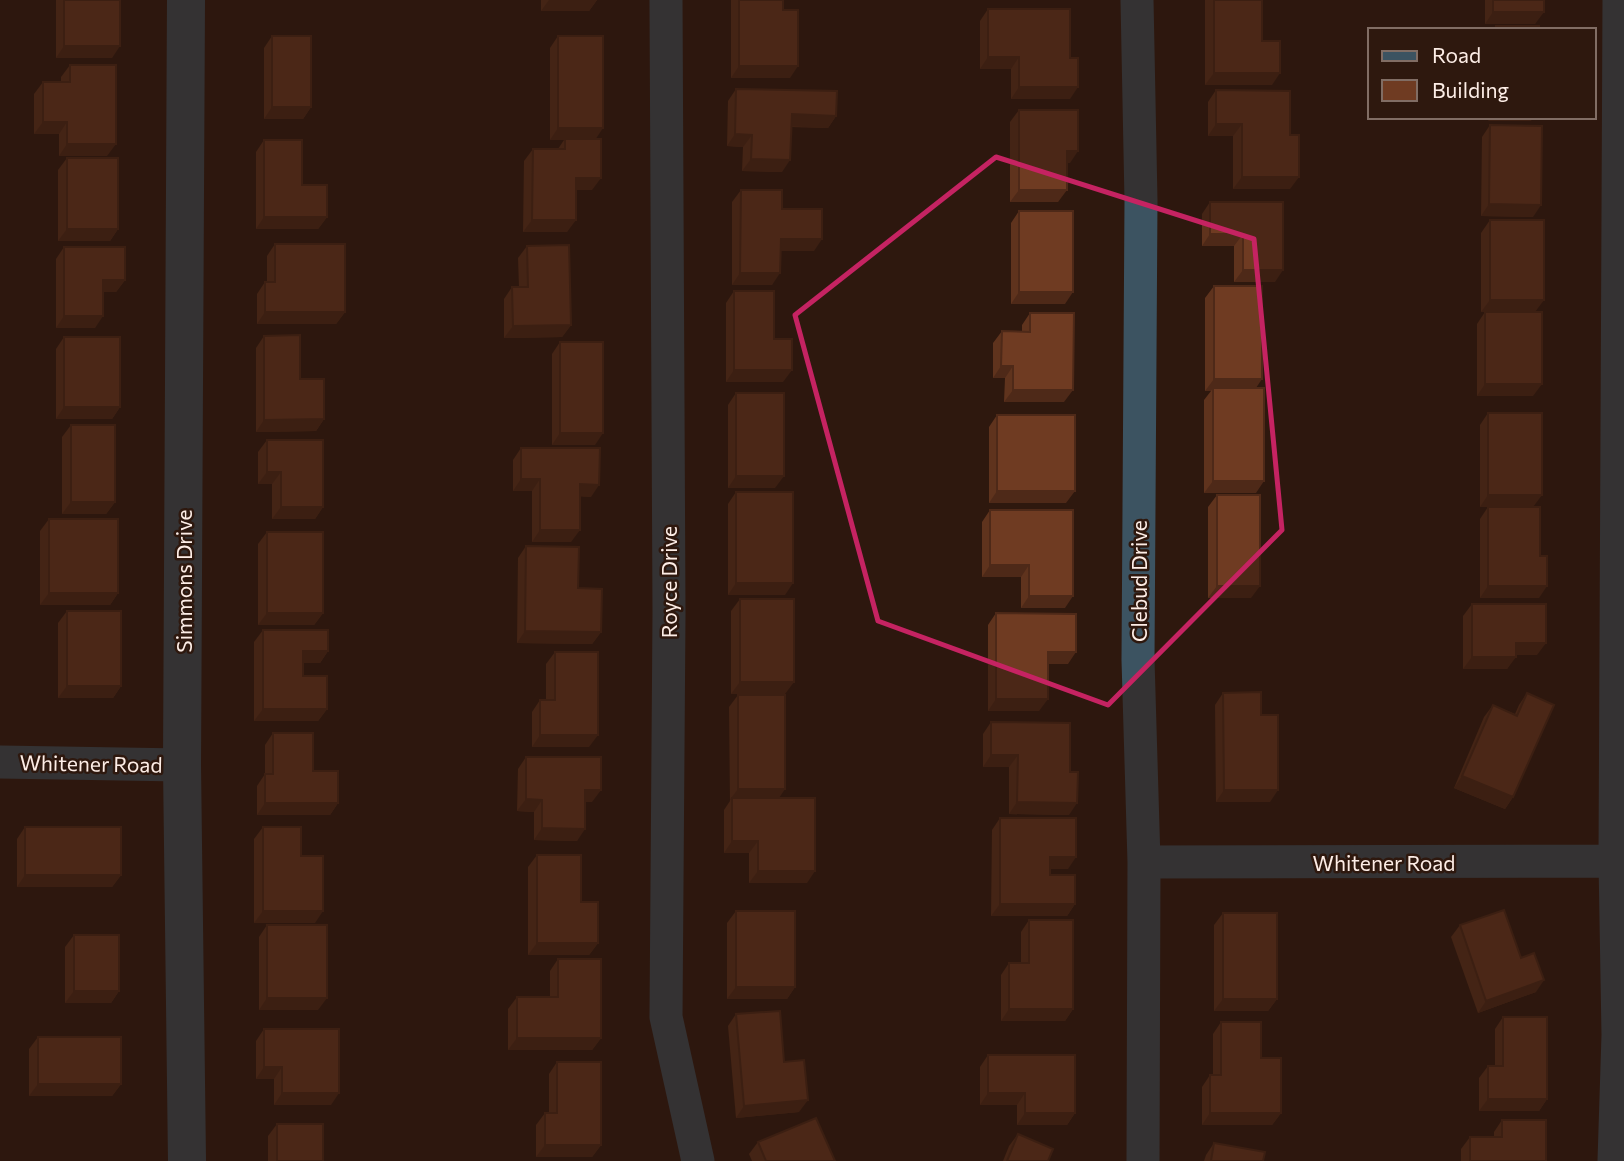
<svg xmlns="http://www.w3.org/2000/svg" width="1624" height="1161" viewBox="0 0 1624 1161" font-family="Commissioner,sans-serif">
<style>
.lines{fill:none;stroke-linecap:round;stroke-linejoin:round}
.minor{stroke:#3c5361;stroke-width:33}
.tertiary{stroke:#3c5361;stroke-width:38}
.wall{fill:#5f331d}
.shaded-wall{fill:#4e2918}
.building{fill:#6f3b22;stroke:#4e2918;stroke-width:2}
.marked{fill:none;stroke:#c52362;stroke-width:5;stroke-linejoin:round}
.labels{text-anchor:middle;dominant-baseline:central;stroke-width:5;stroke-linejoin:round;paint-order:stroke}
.street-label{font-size:21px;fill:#fdede6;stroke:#2e180e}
</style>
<rect width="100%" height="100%" fill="#2e180e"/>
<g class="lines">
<path class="minor" d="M666 0 669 613 666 1017 698 1161
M1137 0 1141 201 1138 660 1144 862 1143 1161
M0 762 182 765
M1144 862 1624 861
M1614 1161 1618 1035 1615 861 1619 0"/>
<path class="tertiary" d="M186 0 182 765 187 1161"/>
</g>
<path class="wall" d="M56 0H120L112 58H56Z
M541 0H597L589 11H541Z
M731 0H783V10L790 78H731Z
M1205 0H1262V41L1272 85H1205Z
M1485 0H1544L1535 24H1485Z
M988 9 1070 58V99H1011V69H980V21Z
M272 36 311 107 303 119H264V48Z
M558 36 595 139 592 190H576L567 232H523L524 161 533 149H558L564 140H550V48Z
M70 65 107 156H59V134H34V94L43 82H61V77Z
M736 89 836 116 828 128 791 127 782 172 742 171 743 147 727 146 728 101Z
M1216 90 1290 189H1233V136H1208V102Z
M1019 110 1070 163H1067L1058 202H1010V122Z
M1490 125 1533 217 1481 216 1482 137Z
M264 140 302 185 327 217 318 229H256V152Z
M67 158 118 229 110 241H58V170Z
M741 190 782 209 814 251H781L772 285H732V202Z
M1210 202H1283L1275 282H1234V246H1202V214Z
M1019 211 1065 304H1011V223Z
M1490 220 1535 312H1481V233Z
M275 244 345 312 336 324H257V294L265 282H267V256Z
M527 246 571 325 562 337 504 338V299L512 287H519L518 258Z
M64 247 125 280 116 292H103L95 328H56V259Z
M1214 286 1256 388V493H1204V400L1211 391H1205V298Z
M734 291 774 339 783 382H726V303Z
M1485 312 1533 396H1477V324Z
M1030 313 1064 402H1004L1005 378H993V343L1002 331H1022V325Z
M264 336 300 379 324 419 316 431 256 432V348Z
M64 337 120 407 112 419H56V349Z
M560 342 595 445H552V354Z
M736 393 775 488H728V405Z
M1488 413 1542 495 1480 507V425Z
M997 415 1066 503H989V427Z
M71 425 115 502 106 514H62V437Z
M267 440 323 507 315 519H272V484H258V452Z
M521 448 591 497 580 496 571 542H532V491H513V460Z
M736 492 785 595H728V504Z
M1217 495 1251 598H1208V507Z
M1488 507 1539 598H1480V519Z
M990 510 1065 608H1021V577H982V522Z
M49 519 118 593 110 605H40V531Z
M267 532 323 613 314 625H258V544Z
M526 546 578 588 601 632 592 644 517 643 518 558Z
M740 599 785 694H731V611Z
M1472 604 1537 655H1516L1507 669H1463V616Z
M67 611 121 686 113 698H58V623Z
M996 613 1068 664H1048L1039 711H988V625Z
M263 630 328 651 320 663H303V676L327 709 318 721H254V642Z
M555 652 589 747H532V712L540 700H546V664Z
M1223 693 1261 715 1270 802H1216L1215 705Z
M1527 693 1513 797 1505 809 1454 788 1484 717 1493 705 1515 714 1519 705Z
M738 695 779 798 807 883H749V853H724V810L730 801 729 707Z
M991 722 1070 772 1069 815 1009 814V767H983V734Z
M273 733 313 771 338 803 330 815H257V786L265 774V745Z
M526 757 592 802H585L577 841 534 840V812L517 811 518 769Z
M1000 818 1068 869H1050V875L1075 904 1067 916H991L992 830Z
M25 827 121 875 112 887H17V839Z
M263 827 301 856 315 923H254V839Z
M537 855 581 902 598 943 589 955H528V867Z
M736 911 795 987 787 999H727V923Z
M1223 913 1277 999 1268 1011H1214V925Z
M1029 920 1073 1009 1065 1021H1001V975L1009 963H1021V932Z
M267 925 318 1010H259V937Z
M1460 925 1521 958 1536 992 1478 1013 1451 937Z
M74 935 119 991 111 1003H65V947Z
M558 959 601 1038 592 1050H508V1009L517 997H550V971Z
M736 1014 784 1062 799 1112 736 1118 728 1026Z
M1503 1017 1547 1099 1539 1111H1479V1078L1488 1066H1495V1029Z
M1221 1022 1261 1058 1281 1113 1272 1125H1202V1087L1210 1075H1213V1034Z
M264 1029 331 1105H274V1079H256V1041Z
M38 1037 121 1084 112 1096H29V1049Z
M988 1055 1075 1113 1067 1125H1017V1105H980V1067Z
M557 1062 601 1145 592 1157H536V1125L545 1113H549V1074Z
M1502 1120 1546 1161H1461V1149L1470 1137H1494V1132Z
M277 1124 323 1161H268V1136Z
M1018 1134 1048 1161H1003L1009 1146Z
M758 1142 835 1161H752L749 1154Z
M1214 1143 1263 1161H1204L1206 1155Z"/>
<path class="shaded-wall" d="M549 0H597L589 11H541Z
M1493 12H1544L1535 24H1485Z
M64 46H120L112 58H56Z
M988 57H1019L1011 69H980Z
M739 66H798L790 78H731Z
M1214 73H1280L1272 85H1205Z
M1019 87H1078L1070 99H1011Z
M272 107H311L303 119H264Z
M792 114 836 116 828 128 783 126Z
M1491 117H1533L1531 121H1488Z
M43 122H67L59 134H34Z
M1216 124H1242L1233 136H1208Z
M558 128H603L595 140H550Z
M735 134 752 135 743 147 727 146Z
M67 144H116L107 156H59Z
M1067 151H1078L1070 163H1058Z
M751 159 790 160 782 172 742 171Z
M1242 177H1299L1290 189H1233Z
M576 178H601L592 190H568Z
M1019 190H1067L1058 202H1010Z
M1489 204 1541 205 1533 217 1481 216Z
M264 217H327L318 229H256Z
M532 220H576L567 232H523Z
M67 229H118L110 241H58Z
M1210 234H1243L1234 246H1202Z
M781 239H822L814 251H772Z
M1243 270H1283L1275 282H1234Z
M740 273H780L772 285H732Z
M103 280H125L116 292H95Z
M1019 292H1073L1065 304H1011Z
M1490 300H1544L1535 312H1481Z
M265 312H345L336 324H257Z
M64 316H103L95 328H56Z
M571 325 562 337 504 338 513 326Z
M1001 366H1013L1005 378H993Z
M734 370H792L783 382H726Z
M1214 379H1262L1254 391 1213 388 1211 391H1205Z
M1485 384H1542L1533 396H1477Z
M1013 390H1073L1064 402H1004Z
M64 407H120L112 419H56Z
M324 419 316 431 256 432 264 420Z
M560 433H603L595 445H552Z
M267 472H281L272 484H258Z
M736 476H784L775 488H728Z
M521 479H540L532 491H513Z
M1213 481H1264L1256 493H1204Z
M580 484 599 485 591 497 571 496Z
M997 491H1075L1066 503H989Z
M1488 495H1542L1533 507H1480Z
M71 502H115L106 514H62Z
M281 507H323L315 519H272Z
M540 530H580L571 542H532Z
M990 565H1029L1021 577H982Z
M736 583H793L785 595H728Z
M1217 586H1260L1251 598H1208Z
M1488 586H1547L1539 598H1480Z
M49 593H118L110 605H40Z
M1029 596H1073L1065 608H1021Z
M267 613H323L314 625H258Z
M525 631 601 632 592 644 517 643Z
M1516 643H1546L1537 655H1507Z
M303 651H328L320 663H295Z
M1048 652H1076L1068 664H1040Z
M1472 657H1516L1507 669H1463Z
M740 682H794L785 694H731Z
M67 686H121L113 698H58Z
M996 699H1048L1039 711H988Z
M263 709H327L318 721H254Z
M540 735H598L589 747H532Z
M991 755H1018L1009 767H983Z
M1462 776 1513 797 1505 809 1454 788Z
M738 789H785L777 801 732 798 729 801Z
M585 790H601L592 802H577Z
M1224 790H1278L1270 802H1216Z
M526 799 542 800 534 812 517 811Z
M1017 802 1077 803 1069 815 1009 814Z
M265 803H338L330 815H257Z
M542 828 585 829 577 841 534 840Z
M732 841H758L749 853H724Z
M1050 857H1076L1068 869H1042Z
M758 871H815L807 883H749Z
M25 875H121L112 887H17Z
M1000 904H1075L1067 916H991Z
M263 911H323L315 923H254Z
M537 943H598L589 955H528Z
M1544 980 1536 992 1478 1013 1486 1001Z
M736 987H795L787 999H727Z
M74 991H119L111 1003H65Z
M267 998H327L318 1010H259Z
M1223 999H1277L1268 1011H1214Z
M1009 1009H1073L1065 1021H1001Z
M517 1038H601L592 1050H508Z
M264 1067H282L274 1079H256Z
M38 1084H121L112 1096H29Z
M282 1093H339L331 1105H274Z
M988 1093H1025L1017 1105H980Z
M1488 1099H1547L1539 1111H1479Z
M808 1100 799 1112 736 1118 744 1106Z
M1025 1113H1075L1067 1125H1017Z
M1210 1113H1281L1272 1125H1202Z
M545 1145H601L592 1157H536Z"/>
<path class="building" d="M64 0H120V46H64Z
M739 0H783V10H798V66H739Z
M1214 0H1262V41H1280V73H1214Z
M1493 0H1544V12H1493Z
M988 9H1070V58H1078V87H1019V57H988Z
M1496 26H1539V30H1496Z
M272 36H311V107H272Z
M558 36H603V128H558Z
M70 65H116V144H67V122H43V82H70Z
M736 89 837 91 836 116 792 114 790 160 751 159 752 135 735 134Z
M1216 90 1290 91V135H1299V177H1242V124H1216Z
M1019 110H1078V151H1067V190H1019Z
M1490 125 1542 126 1541 205 1489 204Z
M565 139H601V178H576V220H532L533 149H565Z
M264 140H302V185H327V217H264Z
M67 158H118V229H67Z
M741 190H782V209H822V239H781L780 273H740Z
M1210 202H1283V270H1243V234H1210Z
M1019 211H1073V292H1019Z
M1490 220H1544V300H1490Z
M275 244H345V312H265V282H275Z
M569 245 571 325 513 326 512 287H528L527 246Z
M64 247H125V280H103V316H64Z
M1214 286H1262V379H1214Z
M734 291H774V339H792V370H734Z
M1485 312H1542V384H1485Z
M1030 313H1074L1073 390H1013V366H1001L1002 331 1030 332Z
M300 335V379H324V419L264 420V336Z
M64 337H120V407H64Z
M560 342H603V433H560Z
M1213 388H1264V481H1213Z
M736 393H784V476H736Z
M1488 413H1542V495H1488Z
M997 415H1075V491H997Z
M71 425H115V502H71Z
M267 440H323V507H281V472H267Z
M521 448H600L599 485 580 484V530H540V479H521Z
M736 492H793V583H736Z
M1217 495H1260V586H1217Z
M1488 507H1540V556H1547V586H1488Z
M990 510H1073V596H1029V565H990Z
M49 519H118V593H49Z
M267 532H323V613H267Z
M526 546 579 547 578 588 602 589 601 632 525 631Z
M740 599H794V682H740Z
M1472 604H1546V643H1516V657H1472Z
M67 611H121V686H67Z
M996 613 1076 614V652H1048V699H996Z
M263 630H328V651H303V676H327V709H263Z
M555 652H598V735H540V700H555Z
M1261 692V715H1278V790H1224L1223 693Z
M1527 693 1554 705 1513 797 1462 776 1493 705 1517 716Z
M738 695H785V789H738Z
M991 722 1070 723V772H1078L1077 803 1017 802 1018 755H991Z
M273 733H313V771H338V803H265V774H273Z
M526 757H601V790H585V829L542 828V800L526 799Z
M732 798H815V871H758V841H732Z
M1000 818H1076V857H1050V875H1075V904H1000Z
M25 827H121V875H25Z
M263 827H301V856H323V911H263Z
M537 855H581V902H598V943H537Z
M1504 910 1521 958 1534 953 1544 980 1486 1001 1460 925Z
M736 911H795V987H736Z
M1223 913H1277V999H1223Z
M1029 920H1073V1009H1009V963H1029Z
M267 925H327V998H267Z
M74 935H119V991H74Z
M558 959H601V1038H517V997H558Z
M780 1011 784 1062 804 1060 808 1100 744 1106 736 1014Z
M1503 1017H1547V1099H1488V1066H1503Z
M1221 1022H1261V1058H1281V1113H1210V1075H1221Z
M264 1029H339V1093H282V1067H264Z
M38 1037H121V1084H38Z
M988 1055H1075V1113H1025V1093H988Z
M557 1062H601V1145H545V1113H557Z
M816 1118 835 1161H766L758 1142Z
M1502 1120H1546V1161H1470V1137H1502Z
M277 1124H323V1161H277Z
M1018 1134 1053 1149 1048 1161H1007Z
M1214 1143 1265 1152 1263 1161H1211Z"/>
<path d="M0 0H1624V1161H0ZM996 157 1254 239 1282 530 1108 705 878 621 795 315Z" fill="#2e180e" fill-opacity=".55" fill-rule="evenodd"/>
<path class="marked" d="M996 157 1254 239 1282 530 1108 705 878 621 795 315Z"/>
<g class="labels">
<g class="street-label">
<text transform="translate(183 581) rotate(-90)">Simmons Drive</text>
<text transform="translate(1138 581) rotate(-90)">Clebud Drive</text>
<text transform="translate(668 582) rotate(-90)">Royce Drive</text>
<text transform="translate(91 763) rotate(1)">Whitener Road</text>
<text x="1384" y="862">Whitener Road</text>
</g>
</g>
<rect x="1368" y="28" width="228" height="91" fill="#2e180e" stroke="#816d64" stroke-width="2"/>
<rect x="1382" y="51" width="35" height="10" fill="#3c5361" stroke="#816d64" stroke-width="2"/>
<text x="1432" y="63" font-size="21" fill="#fdede6">Road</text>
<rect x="1382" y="80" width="35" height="21" fill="#6f3b22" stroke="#816d64" stroke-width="2"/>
<text x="1432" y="98" font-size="21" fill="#fdede6">Building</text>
</svg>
